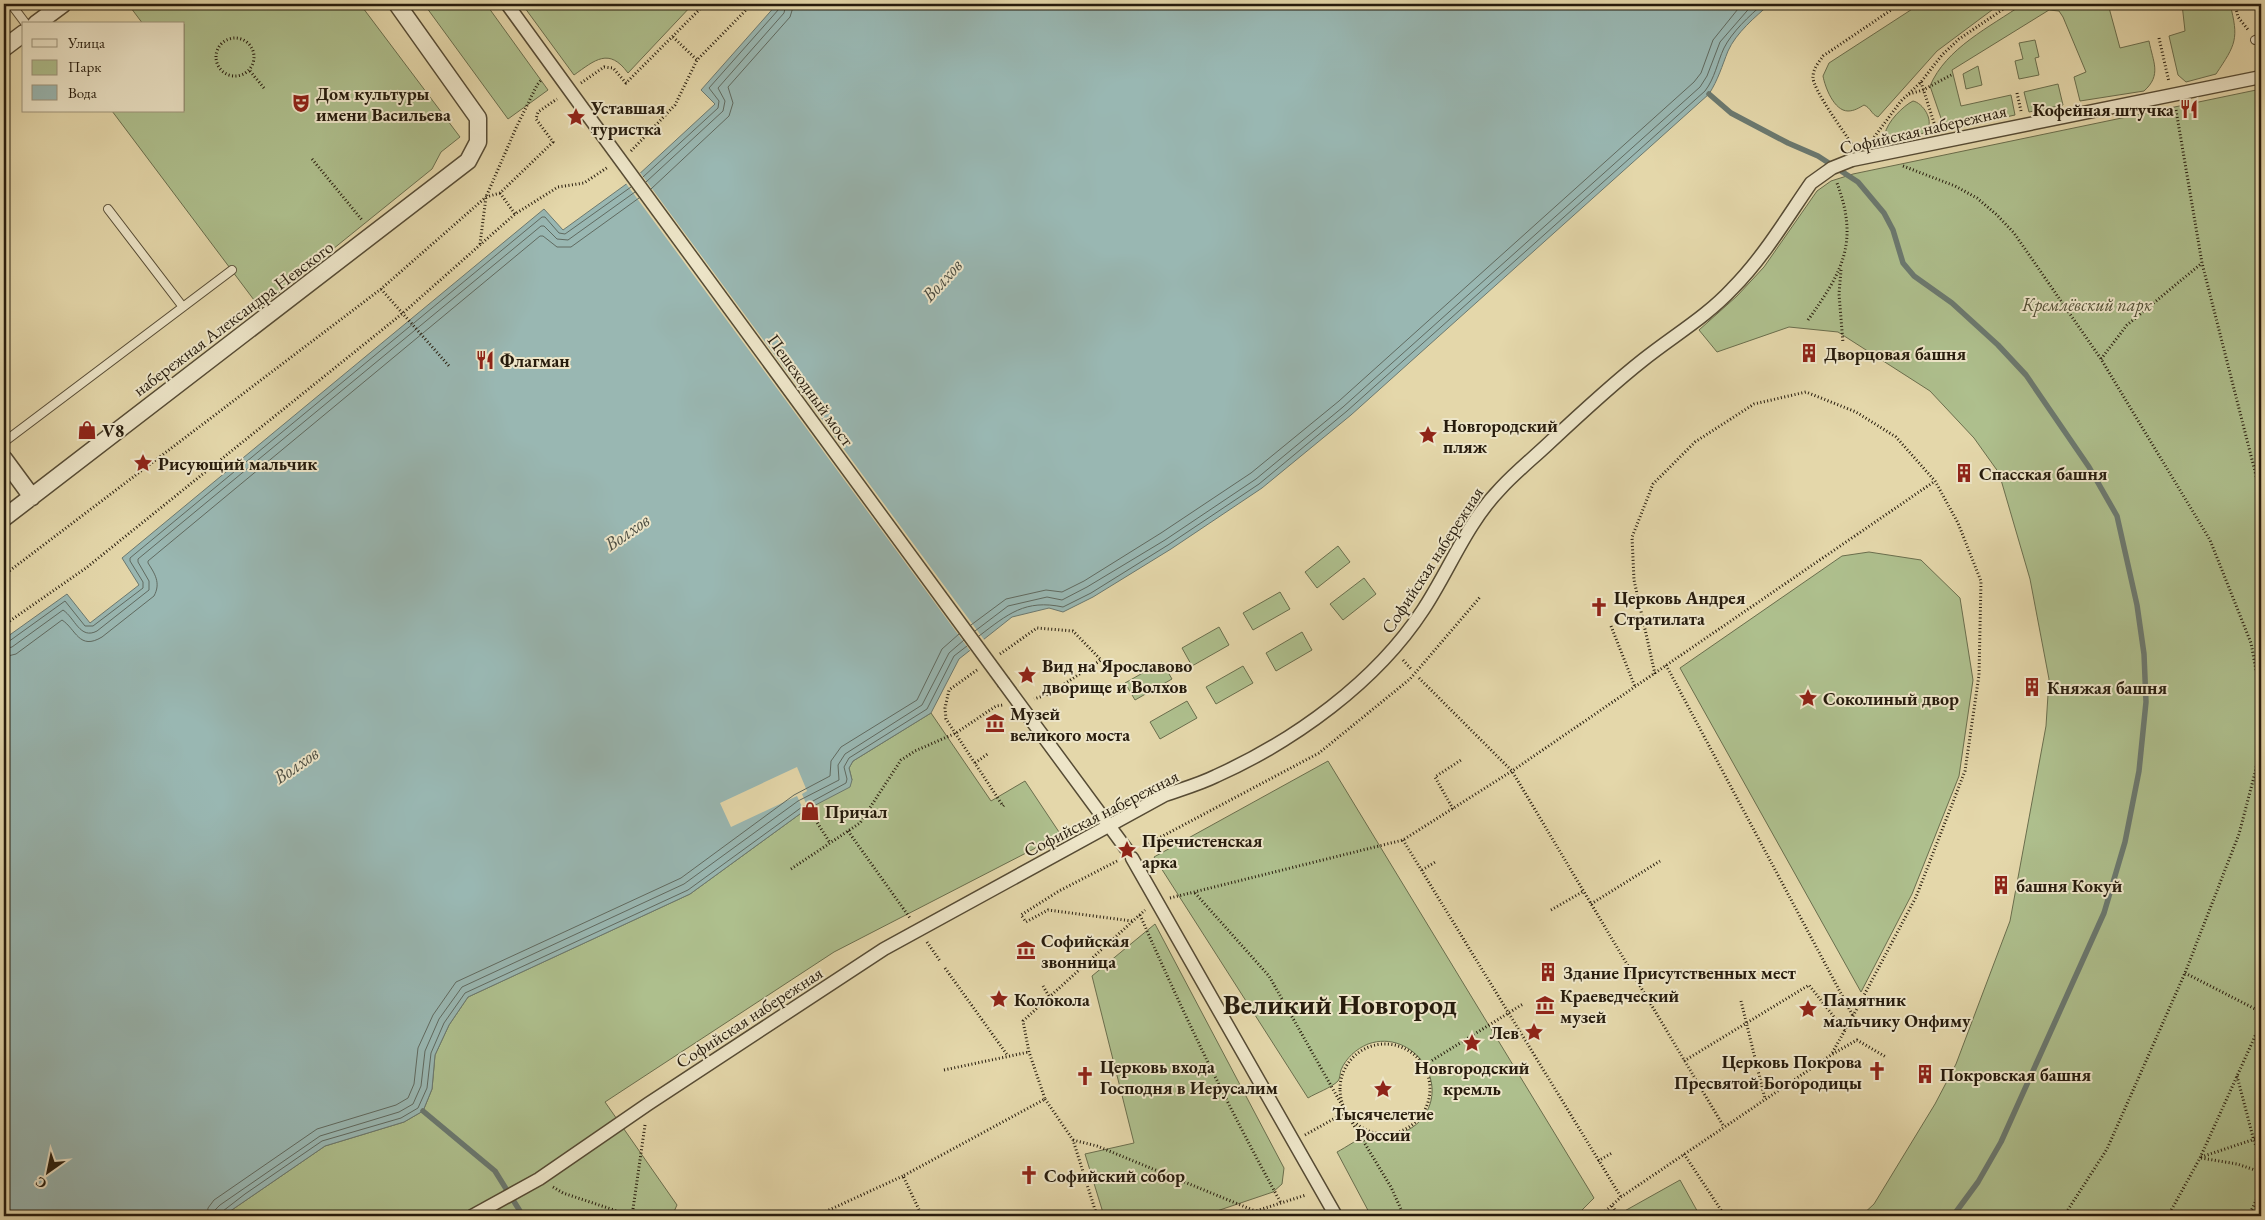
<svg xmlns="http://www.w3.org/2000/svg" width="2265" height="1220" viewBox="0 0 2265 1220" font-family="'EB Garamond',serif">
<style>
.green{fill:#aebf8d;stroke:#6a6e4d}
.water{fill:#99b7b2;stroke:#6b7970}
.pier{fill:#e4d7aa}
.lines{fill:none;stroke-linecap:round;stroke-linejoin:round}
.shore{stroke:#606a60;stroke-width:1}
.stream{stroke:#6b7970;stroke-width:5.5}
.service-casing{stroke:#564b34;stroke-width:10}
.pedestrian-casing{stroke:#564b34;stroke-width:15}
.minor-casing{stroke:#564b34;stroke-width:19}
.path{stroke:#271c0d;stroke-width:3;stroke-dasharray:1 2.5;stroke-linecap:butt}
.service{stroke:#ede5c8;stroke-width:8}
.pedestrian{stroke:#ede5c8;stroke-width:12}
.minor{stroke:#ede5c8;stroke-width:16}
.pedestrian-bridge-casing{stroke:#564b34;stroke-width:15;stroke-linecap:butt}
.pedestrian-bridge{stroke:#ede5c8;stroke-width:12}
.labels{text-anchor:middle;dominant-baseline:central;stroke-width:4;stroke-linejoin:round;paint-order:stroke}
.poi-label{font-size:18px;font-weight:bold;fill:#271c0d;stroke:#ede5c8;text-anchor:start}
.street-label{font-size:18px;fill:#271c0d;stroke:#ede5c8}
.park-label{font-size:18px;font-style:italic;fill:#504d33;stroke:#ede5c8}
.water-label{font-size:19px;font-style:italic;fill:#494a3f;stroke:#ede5c8}
.town-label{font-size:28px;font-weight:bold;fill:#271c0d;stroke:#ede5c8}
</style>
<rect width="100%" height="100%" fill="#e4d7aa"/>
<filter id="stains"><feTurbulence type="fractalNoise" baseFrequency=".004" numOctaves="4"/><feColorMatrix values="0 0 0 0 .2 0 0 0 0 .09 0 0 0 0 .02 0 0 0 .5 -.17"/></filter>
<radialGradient id="worn" r=".72"><stop offset=".6" stop-color="#630" stop-opacity="0"/><stop offset="1" stop-color="#630" stop-opacity=".3"/></radialGradient>
<path class="green" d="M128 4H360L460 137 441 152 432 169 260 308 112 111H184V24H143Z
M424 4H486L548 90 508 119Z
M522 4H693L628 73C609 47 595 60 574 75Z
M1920 4H2000L1937 51 1878 117C1871 114 1871 108 1864 105 1859 108 1854 111 1848 111 1834 111 1825 87 1823 76L1829 63Z
M2023 4H2108L2120 48 2149 41C2153 62 2162 75 2144 91L2080 101 2074 77 2086 72 2063 17 2059 11 2049 10 1952 70 1961 106 2011 95 2015 115 1951 129 1943 124 1930 86C1946 48 1990 27 2023 4Z
M2182 4H2230C2239 39 2236 44 2216 74L2186 82 2178 75 2169 36 2185 31Z
M2035 40 2039 57 2035 58 2039 75 2019 79 2015 61 2023 59 2019 43Z
M1978 66 1982 85 1966 89 1963 74Z
M2058 84 2063 105 2029 112 2024 92Z
M2261 89V1216H1861L1874 1204 1935 1104 1956 1064 2010 921 2046 726 2049 679 2030 579 1999 473 1974 438 1930 391 1838 332 1789 327 1717 352 1699 330 1737 296 1764 267 1817 191 1831 181 1853 174Z
M1913 101C1923 103 1934 120 1927 130 1920 138 1896 142 1888 138L1885 134C1887 122 1903 106 1913 101Z
M1338 546 1350 562 1317 588 1305 572Z
M1869 552 1921 560 1960 598 1973 680 1959 776 1912 894 1861 992 1680 668 1842 556Z
M1364 578 1376 594 1343 620 1330 604Z
M1280 592 1290 609 1253 630 1243 613Z
M1219 627 1229 645 1192 666 1182 648Z
M1302 632 1312 650 1276 671 1266 653Z
M1162 662 1172 679 1135 700 1125 683Z
M1243 666 1253 683 1216 704 1206 687Z
M1187 701 1197 718 1160 739 1150 722Z
M931 713 991 801 1025 781 1061 835 834 952 605 1102 677 1205 672 1216H223L325 1146 404 1122 423 1111 432 1089 435 1055 449 1025 468 997 690 894 804 811 852 780 849 768 853 761Z
M1328 761 1594 1198 1576 1216H1371L1337 1152C1345 1148 1362 1136 1371 1134 1374 1134 1379 1136 1382 1136 1396 1137 1410 1131 1420 1121 1453 1085 1413 1028 1368 1044 1356 1049 1346 1058 1341 1070 1340 1073 1340 1079 1338 1081 1331 1088 1316 1093 1308 1098L1154 857Z
M1155 924 1284 1168 1282 1184 1273 1192 1202 1216H1104L1085 1154 1134 1143 1092 976Z
M1680 1180 1700 1216H1618L1621 1213Z"/>
<path class="water" d="M777 4H1770C1755 17 1736 33 1728 51 1722 66 1718 80 1709 94L1351 415 1262 488 1171 549 1093 597 1063 612 1049 608 1012 617 959 659 931 713 853 761 849 768 852 780 850 787 804 811 690 894 468 997 449 1025 435 1055 432 1089 423 1111 404 1122 325 1146 223 1216H4V639L67 594 90 623 139 585 122 558 544 209 563 230 636 177 715 104 701 90Z"/>
<path class="pier" d="M639 171 985 641 971 652 625 182Z
M797 767 807 791 802 794 808 808 804 811 797 796 731 827 720 803Z"/>
<g class="lines">
<path class="shore" d="M643 177 718 108 719 101 709 88 779 9 780 4
M646 182 723 111 725 101 718 88 784 13 786 4
M651 189 729 116 733 103 728 87 790 17 794 4
M971 625 1006 599 1046 590 1062 592 1084 581 1161 533 1251 473 1339 401 1694 82 1701 73 1713 40 1742 4
M975 631 1008 606 1047 597 1062 600 1087 587 1165 540 1256 479 1343 407 1700 87 1707 76 1720 42 1753 4
M979 636C1008 614 1025 599 1063 607L1091 593 1168 545 1259 484 1347 411 1705 91C1715 78 1717 63 1724 48 1732 32 1749 16 1763 4
M4 643 8 642 65 601 85 626H93L143 588V582L130 561V558L542 217H545L559 233 565 234 631 187
M4 649 12 647 63 610C75 618 80 640 97 631L149 590V581L138 562V559L541 226H544L557 239 568 240 635 192
M4 657 16 654 62 620C76 629 79 651 102 637L154 596C161 583 155 574 148 563V561L540 236H543L557 247H571L639 198
M207 1216 208 1208 214 1200 317 1129 396 1105 408 1098 414 1084 418 1048 433 1015 456 982 681 878 794 795 830 776 831 761 841 747 917 700 942 649 959 634
M215 1216V1210L220 1205 320 1136 399 1112 413 1104 421 1086 425 1051 439 1019 462 987 684 884 798 801 839 780 838 765 845 754 922 705 949 653 964 640
M221 1216 223 1211 245 1194 322 1141 401 1118 418 1108 427 1088 431 1053 444 1023 465 993 688 890 802 807 846 783 847 779 844 767 849 758 927 709 954 656 967 646"/>
<path class="stream" d="M1709 94 1731 113 1788 143 1818 156 1858 182 1884 213 1893 230 1903 263 1914 276 1952 303 1998 345 2026 375 2089 467 2117 516 2137 605 2144 654 2146 702 2139 771 2125 842 2104 913 2001 1142 1978 1182 1953 1216
M423 1111 495 1171 523 1216"/>
<g class="service-casing">
<path id="service" d="M11 4 26 24
M2255 40 2261 38
M108 209 183 307
M4 442 232 270"/>
</g>
<g class="pedestrian-casing">
<path id="pedestrian" d="M507 4 589 117
M1004 683 1127 850
M1132 858 1336 1216
M472 1216 539 1179 648 1104 884 949 1165 795C1182 789 1200 784 1216 776 1294 741 1376 682 1423 610 1450 569 1466 524 1501 488 1516 472 1532 459 1548 444 1579 415 1610 386 1643 360 1673 336 1706 317 1732 289 1763 258 1786 219 1811 183L1832 168 1852 160 2261 77"/>
</g>
<g class="minor-casing">
<path id="minor" d="M36 24 63 4
M4 48 24 33
M4 459 32 497
M4 518 468 161 478 142V118L397 4"/>
</g>
<path class="path" d="M2235 4 2238 17 2249 31
M673 37 697 60
M2159 38 2169 82
M216 57a19 19 0 1 1 38 0a19 19 0 1 1-38 0Z
M250 71 264 88
M1921 82 1936 129
M581 83 604 67 613 68 626 83 705 4
M2017 93 2021 111
M1909 94 1923 90 1953 74
M2176 110 2202 263 2261 495
M1872 140 1901 101 1921 82 1942 55 1959 39 2011 4
M1852 144C1844 132 1812 88 1813 77 1813 69 1819 62 1823 56L1900 4
M631 151 675 105 697 60 752 4
M312 159 362 220
M1903 166 1955 186 1977 198 1997 215 2014 233 2101 359 2210 540 2251 643 2261 697
M500 193 515 214
M480 244 486 197 516 128 537 85 542 79
M1841 270 1839 294 1843 343
M381 289 449 366
M1808 320C1843 271 1859 242 1837 183
M2101 359 2127 325 2202 263
M4 575 381 289 486 197 500 193 553 142 536 119 538 112 557 99
M4 625 86 568 403 313 515 214 558 187 584 183 608 167
M1611 626 1635 687
M1000 654 1037 628 1073 631 1101 660 1049 694 1034 699
M1403 660 1411 669
M1666 665 1853 1016
M977 670 949 690 945 708 946 719 1003 806 1005 804
M1655 674 1634 580 1632 537 1653 484 1695 442 1754 404 1806 392 1856 412 1896 437 1935 481 1958 523 1981 581 1979 675 1965 771 1916 897 1853 1016 1831 1055
M1419 678 1512 771 1724 1127
M975 763 989 753
M808 808 830 843
M1453 809 1435 777 1461 760
M848 831 910 918
M1403 840 1621 1197
M1142 847 1319 753 1410 679 1481 596
M1117 861 1059 891 1021 915 1026 922 1048 910 1132 921
M791 869 860 823 901 760 915 751 956 733 996 706 1003 705
M1422 870 1437 861
M1195 893 1269 976 1347 1114 1391 1187 1404 1216
M1170 898 1403 840 1512 771 1935 481
M1591 904 1660 861
M1551 910 1584 891
M1140 915C1183 1013 1229 1109 1281 1203
M927 942 940 961
M945 968 1008 1056
M2185 973 2261 1012
M1043 986 1050 998
M1741 1001 1765 1099
M1340 1089a45 45 0 1 1 90 0a45 45 0 1 1-90 0Z
M1684 1061 1809 985 1845 1031
M1423 1066 1523 1004
M944 1070 1029 1052
M2237 1076 2254 1141 2261 1158
M1045 1099 1073 1140 1097 1216
M1305 1135 1346 1112
M1073 1140 1097 1146 1255 1211
M1684 1154 1725 1216
M2201 1157 2261 1137
M2201 1158 2237 1164 2261 1172
M1598 1161 1612 1153
M553 1187 563 1193 632 1216
M1612 1206 1619 1216
M632 1216 645 1125
M816 1216 903 1176
M922 1216 903 1176 1045 1099 1029 1052 1023 1021 1145 910
M1240 1216 1306 1195
M1600 1216 1621 1197 1831 1055 1857 1040 1886 1057
M2064 1216 2107 1149 2185 973 2239 834 2256 769 2261 719
M2168 1216 2200 1158 2261 1023
M2249 1216 2261 1189"/>
<use href="#service" class="service"/>
<use href="#pedestrian" class="pedestrian"/>
<use href="#minor" class="minor"/>
<g class="pedestrian-bridge-casing">
<path id="pedestrian-bridge" d="M589 117 1004 683"/>
</g>
<use href="#pedestrian-bridge" class="pedestrian-bridge"/>
</g>
<defs>
<g id="theatre-bare" transform="scale(1.5)"><path d="M-5-5.5Q0-4 5-5.5V0Q5 5 0 6Q-5 5-5 0ZM-3.3-2.5H-1v1.5H-3.3ZM1-2.5H3.3v1.5H1ZM-2.8 1Q0 5.5 2.8 1Z" fill="#8f2418" stroke="#ede5c8" stroke-width="2.5" paint-order="stroke"/></g>
<g id="restaurant-bare" transform="scale(1.5)"><path d="M-5-6h1v4h1v-4h1v4h1v-4h1v5L-1.5 .5V6h-2V.5L-5-1ZM5-6V6H3V1.5H1.5Q1.5-4 5-6Z" fill="#8f2418" stroke="#ede5c8" stroke-width="2.5" paint-order="stroke"/></g>
<g id="sight-bare" transform="scale(1.5)"><path d="M0-6L1.8-2.2L6-1.7L2.9 1.2L3.7 5.4L0 3.3L-3.7 5.4L-2.9 1.2L-6-1.7L-1.8-2.2Z" fill="#8f2418" stroke="#ede5c8" stroke-width="2.5" paint-order="stroke"/></g>
<g id="building-bare" transform="scale(1.5)"><path d="M-4-6H4V6H1V3H-1V6H-4ZM-2.5-4.3h1.7v1.8h-1.7ZM.8-4.3h1.7v1.8H.8ZM-2.5-1h1.7V.8h-1.7ZM.8-1h1.7V.8H.8Z" fill="#8f2418" stroke="#ede5c8" stroke-width="2.5" paint-order="stroke"/></g>
<g id="shop-bare" transform="scale(1.5)"><path d="M-5-2.5h2.3a2.7 3.5 0 0 1 5.4 0H5L5.5 6h-11ZM-1.5-2.5h3a1.5 2.3 0 0 0-3 0Z" fill="#8f2418" stroke="#ede5c8" stroke-width="2.5" paint-order="stroke"/></g>
<g id="church-bare" transform="scale(1.5)"><path d="M-1.2-6h2.4v3.5h3.3v2.4h-3.3V6h-2.4V-.1h-3.3v-2.4h3.3Z" fill="#8f2418" stroke="#ede5c8" stroke-width="2.5" paint-order="stroke"/></g>
<g id="museum-bare" transform="scale(1.5)"><path d="M0-6L6-3V-2H-6V-3ZM-5-1h2V3h-2ZM-1-1h2V3h-2ZM3-1h2V3H3ZM-6 4H6V6H-6Z" fill="#8f2418" stroke="#ede5c8" stroke-width="2.5" paint-order="stroke"/></g>
</defs>
<g fill-rule="evenodd">
<use href="#theatre-bare" x="301" y="103"/>
<use href="#restaurant-bare" x="2189" y="109"/>
<use href="#sight-bare" x="576" y="117"/>
<use href="#building-bare" x="1809" y="353"/>
<use href="#restaurant-bare" x="485" y="360"/>
<use href="#shop-bare" x="87" y="430"/>
<use href="#sight-bare" x="1428" y="435"/>
<use href="#sight-bare" x="143" y="463"/>
<use href="#building-bare" x="1964" y="473"/>
<use href="#church-bare" x="1599" y="607"/>
<use href="#sight-bare" x="1027" y="675"/>
<use href="#building-bare" x="2032" y="687"/>
<use href="#sight-bare" x="1808" y="698"/>
<use href="#museum-bare" x="995" y="723"/>
<use href="#shop-bare" x="810" y="811"/>
<use href="#sight-bare" x="1127" y="850"/>
<use href="#building-bare" x="2001" y="885"/>
<use href="#museum-bare" x="1026" y="950"/>
<use href="#building-bare" x="1548" y="972"/>
<use href="#sight-bare" x="999" y="999"/>
<use href="#museum-bare" x="1545" y="1005"/>
<use href="#sight-bare" x="1808" y="1009"/>
<use href="#sight-bare" x="1534" y="1032"/>
<use href="#sight-bare" x="1472" y="1043"/>
<use href="#church-bare" x="1877" y="1071"/>
<use href="#building-bare" x="1925" y="1074"/>
<use href="#church-bare" x="1085" y="1076"/>
<use href="#sight-bare" x="1383" y="1089"/>
<use href="#church-bare" x="1029" y="1175"/>
</g>
<g class="labels">
<g class="poi-label">
<text x="316" y="93">Дом культуры<tspan x="316" dy="21">имени Васильева</tspan></text>
<text x="591" y="107">Уставшая<tspan x="591" dy="21">туристка</tspan></text>
<text x="2174" y="109" text-anchor="end">Кофейная штучка</text>
<text x="1824" y="353">Дворцовая башня</text>
<text x="500" y="360">Флагман</text>
<text x="1443" y="425">Новгородский<tspan x="1443" dy="21">пляж</tspan></text>
<text x="102" y="430">V8</text>
<text x="158" y="463">Рисующий мальчик</text>
<text x="1979" y="473">Спасская башня</text>
<text x="1614" y="597">Церковь Андрея<tspan x="1614" dy="21">Стратилата</tspan></text>
<text x="1042" y="665">Вид на Ярославово<tspan x="1042" dy="21">дворище и Волхов</tspan></text>
<text x="2047" y="687">Княжая башня</text>
<text x="1823" y="698">Соколиный двор</text>
<text x="1010" y="713">Музей<tspan x="1010" dy="21">великого моста</tspan></text>
<text x="825" y="811">Причал</text>
<text x="1142" y="840">Пречистенская<tspan x="1142" dy="21">арка</tspan></text>
<text x="2016" y="885">башня Кокуй</text>
<text x="1041" y="940">Софийская<tspan x="1041" dy="21">звонница</tspan></text>
<text x="1563" y="972">Здание Присутственных мест</text>
<text x="1560" y="995">Краеведческий<tspan x="1560" dy="21">музей</tspan></text>
<text x="1014" y="999">Колокола</text>
<text x="1823" y="999">Памятник<tspan x="1823" dy="21">мальчику Онфиму</tspan></text>
<text x="1519" y="1032" text-anchor="end">Лев</text>
<text x="1862" y="1061" text-anchor="end">Церковь Покрова<tspan x="1862" dy="21">Пресвятой Богородицы</tspan></text>
<text x="1100" y="1066">Церковь входа<tspan x="1100" dy="21">Господня в Иерусалим</tspan></text>
<text x="1472" y="1067" text-anchor="middle">Новгородский<tspan x="1472" dy="21">кремль</tspan></text>
<text x="1940" y="1074">Покровская башня</text>
<text x="1383" y="1113" text-anchor="middle">Тысячелетие<tspan x="1383" dy="21">России</tspan></text>
<text x="1044" y="1175">Софийский собор</text>
</g>
<g class="street-label">
<text transform="translate(1923 129) rotate(-13)">Софийская набережная</text>
<text transform="translate(233 318) rotate(-37)">набережная Александра Невского</text>
<text transform="translate(811 390) rotate(54)">Пешеходный мост</text>
<text transform="translate(1432 560) rotate(-57)">Софийская набережная</text>
<text transform="translate(1101 813) rotate(-27)">Софийская набережная</text>
<text transform="translate(749 1017) rotate(-33)">Софийская набережная</text>
</g>
<g class="park-label">
<text x="2087" y="304">Кремлёвский парк</text>
</g>
<g class="water-label">
<text transform="translate(942 280) rotate(-48)">Волхов</text>
<text transform="translate(627 532) rotate(-35)">Волхов</text>
<text transform="translate(296 765) rotate(-35)">Волхов</text>
</g>
<g class="town-label">
<text x="1340" y="1004">Великий Новгород</text>
</g>
</g>
<rect width="2265" height="1220" fill="none" stroke="#e4d7aa" stroke-width="20"/>
<rect x="5" y="5" width="2255" height="1210" fill="none" stroke="#271c0d" stroke-width="2.5"/>
<rect x="10" y="10" width="2245" height="1200" fill="none" stroke="#271c0d"/>
<rect x="22" y="22" width="162" height="90" fill="#ede5c8" stroke="#9e957d"/>
<rect x="32" y="39" width="25" height="8" fill="#ede5c8" stroke="#9e957d"/>
<text x="68" y="48" font-size="15" fill="#271c0d">Улица</text>
<rect x="32" y="60" width="25" height="15" fill="#aebf8d" stroke="#9e957d"/>
<text x="68" y="72" font-size="15" fill="#271c0d">Парк</text>
<rect x="32" y="85" width="25" height="15" fill="#99b7b2" stroke="#9e957d"/>
<text x="68" y="98" font-size="15" fill="#271c0d">Вода</text>
<g transform="translate(48 1172) rotate(213)" stroke="#ede5c8" stroke-width="4" paint-order="stroke">
<path d="M0-4L9 19L0 12L-9 19Z" fill="#271c0d"/>
<text y="-8" font-size="14" font-weight="bold" text-anchor="middle" fill="#271c0d">С</text>
</g>
<rect width="100%" height="100%" filter="url(#stains)"/>
<rect width="100%" height="100%" fill="url(#worn)"/>
</svg>
